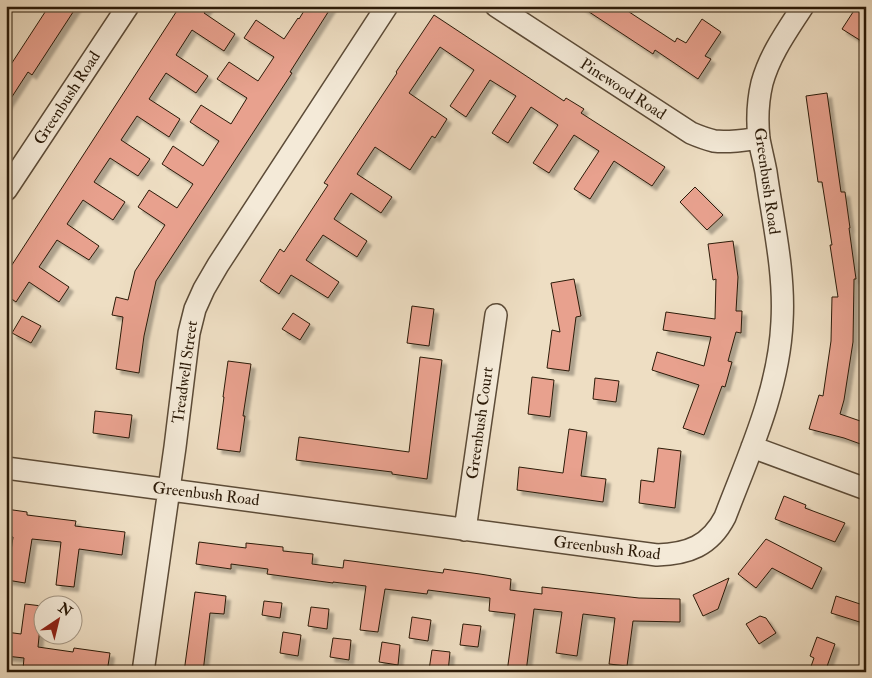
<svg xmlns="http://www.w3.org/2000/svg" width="872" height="678" viewBox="0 0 872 678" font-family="'IM FELL Double Pica',serif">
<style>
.building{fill:#e8a18e;stroke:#2b1a08;filter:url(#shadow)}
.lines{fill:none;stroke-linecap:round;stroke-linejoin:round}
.minor-casing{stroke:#5c4b37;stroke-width:24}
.minor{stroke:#f4ead8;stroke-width:21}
.labels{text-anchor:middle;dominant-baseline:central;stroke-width:4;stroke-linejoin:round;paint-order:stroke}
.street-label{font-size:16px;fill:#2b1a08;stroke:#f4ead8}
</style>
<defs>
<filter id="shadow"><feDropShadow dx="4.5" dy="4.5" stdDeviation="1" flood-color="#0004"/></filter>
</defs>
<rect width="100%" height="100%" fill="#eedec3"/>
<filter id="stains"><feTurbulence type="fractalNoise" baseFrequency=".004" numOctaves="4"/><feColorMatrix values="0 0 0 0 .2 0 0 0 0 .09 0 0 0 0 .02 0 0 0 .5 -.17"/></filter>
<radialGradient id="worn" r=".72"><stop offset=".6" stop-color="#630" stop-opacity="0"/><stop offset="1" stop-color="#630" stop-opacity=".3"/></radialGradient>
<path class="building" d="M49 6H77L32 75 28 72 6 106V72Z
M180 6H209L204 13 235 34 224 51 192 30 176 55 208 76 196 93 166 73 149 99 180 119 169 137 137 116 121 140 150 159 138 176 110 158 94 182 125 202 113 220 83 200 67 224 99 246 89 260 57 240 39 267 69 287 59 302 29 282 16 302 6 295V274Z
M307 6H332L290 72 292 73 156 281 144 336 139 373 116 369 123 317 112 315 116 297 128 300 135 271 165 225 138 207 149 190 177 208 193 184 162 164 173 146 203 166 219 141 190 122 201 105 231 124 247 98 217 79 229 62 258 81 274 57 244 38 256 20 284 39 298 18 299 19Z
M580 6H620L675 42 677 38 686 43 702 19 721 32 705 56 711 59 698 79 655 50 653 54Z
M857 6H866V44L842 29Z
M434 15 564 101 566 98 584 109 581 113 665 167 652 186 614 161 590 199 574 189 599 151 574 135 549 173 533 163 558 125 531 107 508 143 492 133 516 96 490 80 466 117 450 106 474 70 440 47 409 93 447 119 435 138 432 136 410 170 375 147 357 174 392 197 381 213 351 193 334 219 367 241 357 257 323 235 306 260 339 282 328 298 291 275 279 294 260 281 280 249 284 252 328 185 324 183 397 73 396 72Z
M827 93 841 192H845L850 228H849L856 279H854L853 342 844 400 840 414 866 423V446L844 438 809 429 819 395 823 396 831 341 832 297H838L830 245H832L822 182H818L806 96Z
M695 187 723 215 707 230 680 202Z
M733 241 738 277 736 311H742L741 333 736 332 728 361 732 362 725 387 722 386 704 435 683 428 699 385 652 370 657 352 704 366 711 337 663 330 666 312 715 319 716 279 713 280 708 244Z
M574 279 581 316 576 317 569 371 547 368 552 330 560 332 551 283Z
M412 306 434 309 429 346 407 343Z
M293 313 310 324 300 340 282 329Z
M22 316 41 326 31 343 12 333Z
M420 357 442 360 427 479 392 474V472L296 460 299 437 409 452Z
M228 361 251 364 243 416H245L240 452 217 449 224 397H223Z
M532 377 554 380 550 417 528 414Z
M595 378 619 381 616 402 593 399Z
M95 411 132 415 129 438 93 433Z
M569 429 587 432 581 476 606 479 603 502 517 490 519 467 563 473Z
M658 448 681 451 675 508 639 503 641 480 654 482Z
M784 496 806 505 805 508 845 523 835 542 775 519Z
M6 509 27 512V515L76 521 75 526 125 532 122 555 79 549 74 587 56 585 61 542 32 539 25 583 7 580 13 537 6 536Z
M766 539 822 568 812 589 772 568 756 588 738 574Z
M199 542 246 548V543L283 547V551L313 554 312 564 343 568 344 560 443 573 444 569 480 574 511 579 510 590 542 594V587L639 598 680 599V622L633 621 627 666 609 664 615 618 583 614 577 656 556 653 562 612 534 609 526 672H507L515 614 489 611 490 598 428 590 427 594 385 589 378 632 360 630 366 586 333 582V583L267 574 268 569 231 564V569L196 564Z
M729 578 718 609 703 616 693 595Z
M195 592 226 596 224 614 210 613 203 672H184Z
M836 596 866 606V624L831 613Z
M264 601 282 603 280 618 262 615Z
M25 604 42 606 38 647 73 652 74 648 110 653 107 672H76L60 670V672H43L23 669 24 658 6 656V632L21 634Z
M311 607 329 609 327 629 308 626Z
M760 616 766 618 776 633 759 644 746 624Z
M412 617 431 620 428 641 409 638Z
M463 624 481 626 478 647 460 645Z
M283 632 301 635 298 656 280 653Z
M817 637 835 644 825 672H809L814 658 810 656Z
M333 638 351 640 349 660 330 657Z
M382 642 400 645 398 665 379 662Z
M432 650 450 652 448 672 429 670Z"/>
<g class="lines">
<g class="minor-casing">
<path id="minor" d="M496 6 691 133C698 136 706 139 714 141 729 143 745 140 759 138
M6 190 128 6
M752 447 866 489
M6 468 657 555C688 554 710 546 725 517 749 454 779 390 782 322 785 272 773 222 766 172 764 161 761 150 759 139 757 121 758 100 762 83 770 54 787 31 803 6
M465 530 496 315
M143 672 175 447 189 333 195 309 204 289 218 265 387 6"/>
</g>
<use href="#minor" class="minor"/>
</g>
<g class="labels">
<g class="street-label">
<text transform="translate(623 89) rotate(33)">Pinewood Road</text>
<text transform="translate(67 98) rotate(-57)">Greenbush Road</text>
<text transform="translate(767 181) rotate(82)">Greenbush Road</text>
<text transform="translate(185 372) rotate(-82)">Treadwell Street</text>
<text transform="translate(480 423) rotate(-82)">Greenbush Court</text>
<text transform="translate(206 494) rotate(7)">Greenbush Road</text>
<text transform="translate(607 548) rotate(7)">Greenbush Road</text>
</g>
</g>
<rect width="872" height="678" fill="none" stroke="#eedec3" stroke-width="25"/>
<rect x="8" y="8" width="857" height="663" fill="none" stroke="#2b1a08" stroke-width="2.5"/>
<rect x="12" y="12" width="847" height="653" fill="none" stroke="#2b1a08"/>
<g transform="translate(58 620) rotate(35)"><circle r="24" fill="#f4ead8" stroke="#a49785"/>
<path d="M0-4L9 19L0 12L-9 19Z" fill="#8f2418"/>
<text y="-8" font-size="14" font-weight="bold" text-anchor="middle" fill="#2b1a08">N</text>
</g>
<rect width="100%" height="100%" filter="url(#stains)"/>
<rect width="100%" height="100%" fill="url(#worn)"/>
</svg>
